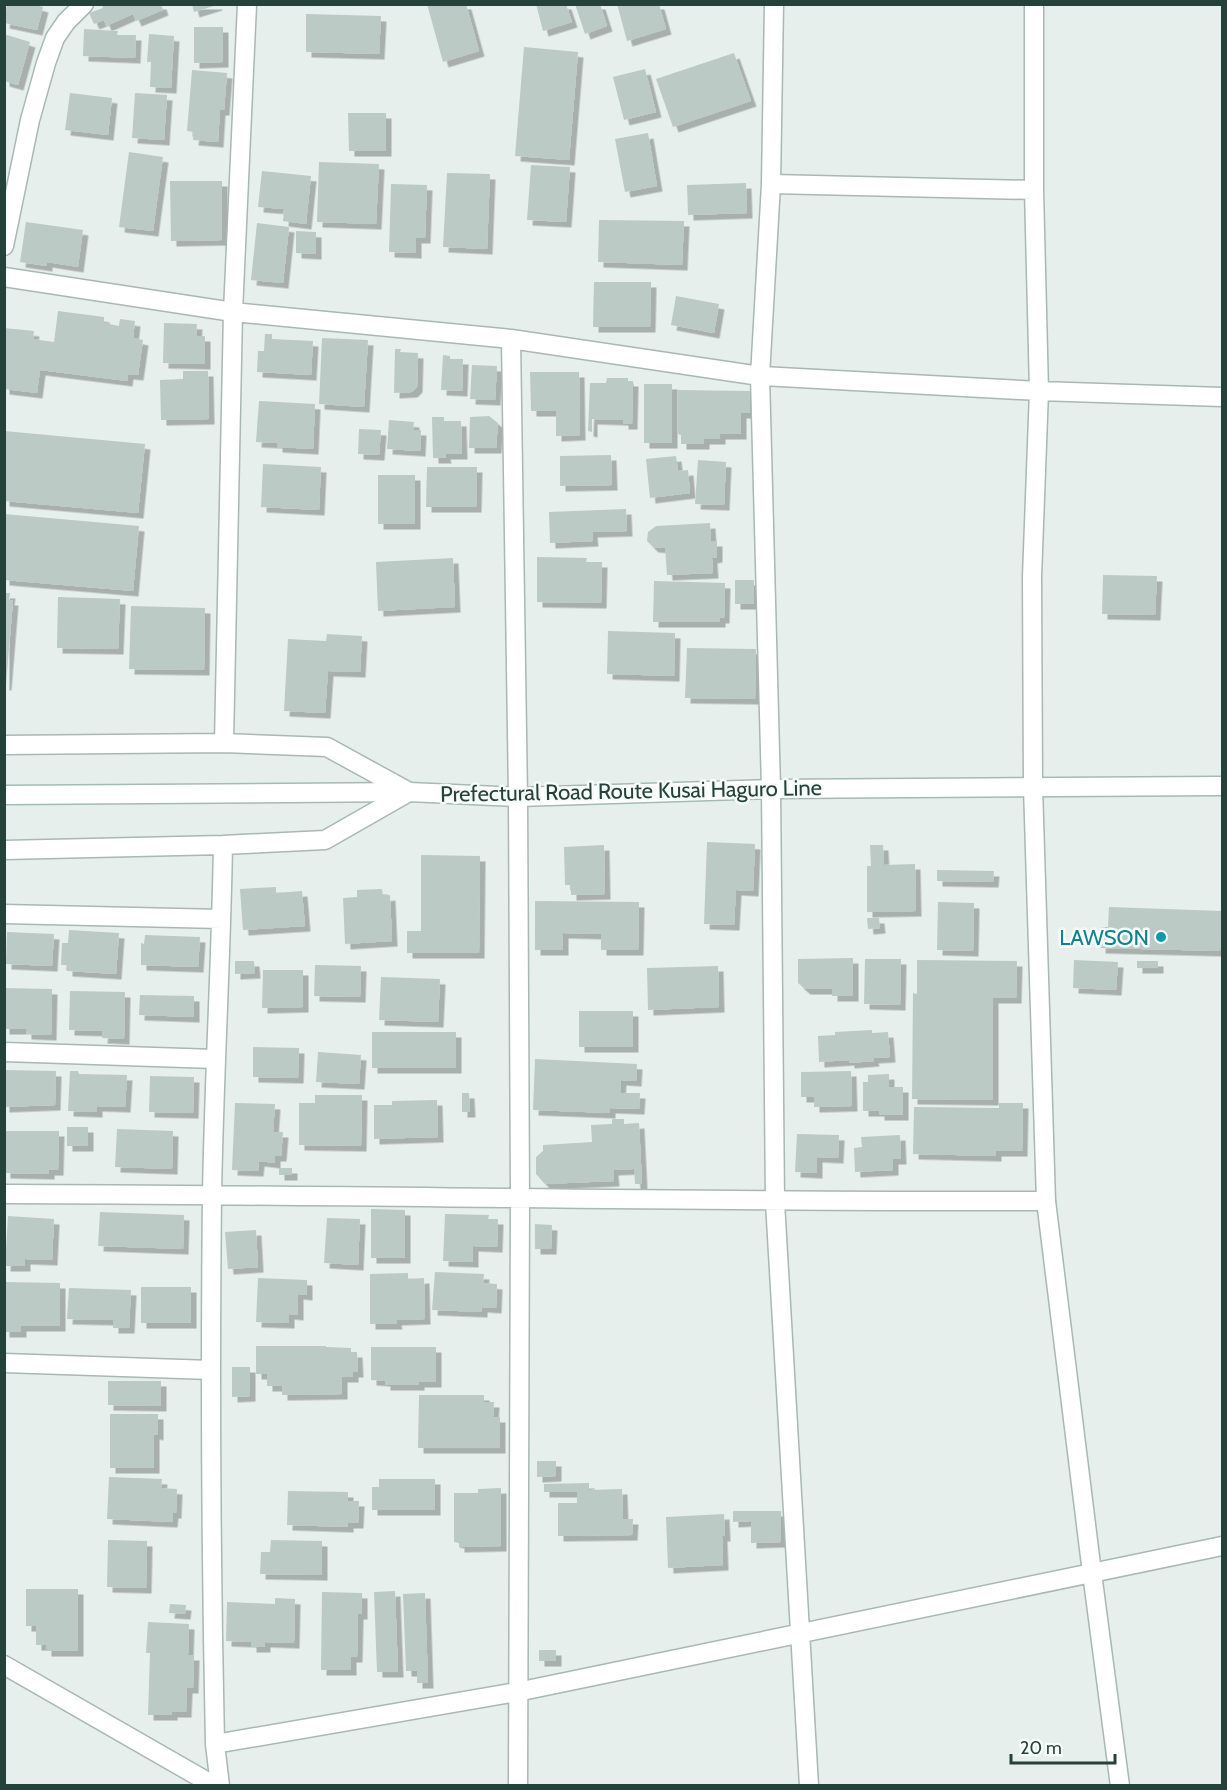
<svg xmlns="http://www.w3.org/2000/svg" width="1227" height="1790" viewBox="0 0 1227 1790" font-family="Cabin,sans-serif">
<style>
.building{fill:#bbcac4;filter:url(#shadow)}
.lines{fill:none;stroke-linecap:round;stroke-linejoin:round}
.minor-casing{stroke:#a8b8b2;stroke-width:21}
.tertiary-casing{stroke:#a8b8b2;stroke-width:21}
.secondary-casing{stroke:#a4bbb3;stroke-width:21}
.minor{stroke:#fff;stroke-width:18}
.tertiary{stroke:#fff;stroke-width:18}
.secondary{stroke:#fff;stroke-width:18}
.culture-dot{fill:#0f9aa8;stroke:#f7fbf9;stroke-width:2}
.labels{text-anchor:middle;dominant-baseline:central;stroke-width:5;stroke-linejoin:round;paint-order:stroke}
.street-label{font-size:22px;fill:#24423a;stroke:#f7fbf9}
.culture-label{font-size:22px;fill:#0d838f;stroke:#f7fbf9;text-anchor:end}
</style>
<defs>
<filter id="shadow"><feDropShadow dx="5.5" dy="5.5" stdDeviation="0" flood-color="#0004"/></filter>
</defs>
<rect width="100%" height="100%" fill="#e6efeb"/>
<path class="building" d="M7 4H32L43 7 37 30 4 23Z
M102 4H161L163 10 136 21 133 14 106 26 104 20 94 24 89 13 103 8Z
M192 4H217V5L194 12Z
M427 4H466L479 51 443 62Z
M536 4H566L572 22 543 31Z
M575 4H600L607 26 585 34Z
M617 4H659L666 29 627 41Z
M306 14 381 16 379 54 306 52Z
M194 27H223V62L194 63Z
M84 29 118 31 117 35H136L135 58 83 56Z
M4 34 30 42 18 85 4 81Z
M149 34 174 36 171 88 150 87 151 62H147Z
M524 47 578 52 569 160 515 156Z
M734 53 751 101 673 127 656 79Z
M645 69 656 112 624 120 613 77Z
M192 70 227 73 224 110H220L218 142 193 140 194 132 187 131Z
M70 93 112 98 108 135 65 130Z
M135 93 167 95 164 140 132 138Z
M348 113H386V151H349Z
M648 133 657 186 625 192 615 139Z
M129 152 163 157 153 231 119 227Z
M319 162 379 164 376 224 317 222Z
M531 165 570 167 566 222 527 220Z
M262 171 311 176 306 224 283 221 284 209 258 207Z
M447 173 490 174 487 249 443 247Z
M170 181H222V240L171 241Z
M746 183 747 213 688 215 687 185Z
M391 184 427 185 425 238H416V253L389 252Z
M599 220 684 221 682 265 598 262Z
M26 222 83 230 78 267 47 262V266L20 262Z
M257 223 289 227 283 283 251 280Z
M296 231 316 232V254L296 253Z
M594 282H651L650 327H593Z
M676 296 719 304 714 333 671 325Z
M58 311 104 317V323L119 326 120 319 135 321 133 338 143 340 138 375 128 374 127 381 40 370 37 393 4 389V328L34 331 33 339 54 342Z
M164 323 197 324 196 336H205V364L163 363Z
M265 334H272V339L313 341 311 375 257 372 258 351H264Z
M322 338 368 340 364 407 319 404Z
M395 349H401L400 352 418 353 417 387 412 392 394 393Z
M443 355 450 356V359H463L462 391 441 390Z
M472 365 497 366 495 400 470 399Z
M183 371H208L209 419 161 420 160 380 183 379Z
M530 372H579L580 435 556 436V411H531Z
M607 378H628V381H633L632 424H623V420L592 419V432L588 431 590 383H606Z
M644 384H672V443H644Z
M678 390 750 391V413H741V434H720V439H704V444H681V435L678 434Z
M259 401 315 404 313 449 277 447V443L256 442Z
M489 416 498 423 496 448H469L470 417Z
M432 417H444V421H461L462 454H445L446 458H433Z
M389 420 414 422 413 430H421L420 451 387 449Z
M359 429 381 430 379 455 358 454Z
M4 431 145 444 138 513 4 501Z
M611 455 612 485 560 486V456Z
M676 456 678 471 688 470 690 493 650 498 646 459Z
M698 460 726 462 724 505 695 504Z
M263 464 321 467 319 510 261 507Z
M427 467H477L476 507H426Z
M378 475H415V524H378Z
M626 509 627 531 592 532 593 541 550 543 549 512Z
M4 514 139 526 133 591 4 580Z
M710 523 711 541H717V557L712 558 713 573 667 575 665 548 653 547 647 541 648 532 656 526Z
M537 557 587 558 586 562H602L601 603 537 602Z
M453 558 455 607 378 611 376 562Z
M1103 575 1157 576 1155 615 1102 614Z
M735 580H754V604H735Z
M654 581 725 583 724 618H720V622H653Z
M4 593H10L9 600H13L6 685H4Z
M58 597 120 599 118 649 57 648Z
M131 606 205 608 204 670 129 669Z
M608 631 675 633 674 676 607 674Z
M327 634 362 636 360 672 328 671 325 713 284 711 288 639 326 641Z
M687 648 756 649 755 699 685 698Z
M707 842 755 844 753 891 736 890 734 925 704 924Z
M604 845 605 894 571 895V885H565L564 847Z
M870 845H883L884 865 915 864 916 911 867 912V866H871Z
M421 855 480 856 479 953H407V931H421Z
M937 870 994 871 993 882 937 881Z
M276 887V893L302 891 305 926 243 930 240 889Z
M382 889 383 896 390 895 392 941 345 944 343 898 357 897V890Z
M535 901 639 902 638 950H601V934L563 933V950H535Z
M938 902 974 903 973 951 937 950Z
M1109 907 1222 911 1220 951 1100 948 1101 927H1108Z
M867 918H879L880 928 868 929Z
M69 930 119 933 116 974 67 971V965H61L62 943H68Z
M7 932 54 934 52 966 6 964Z
M145 935 200 937 198 967 141 965V943L144 944Z
M853 958V996H832V989H805L798 983V959Z
M865 959H901L900 1005 864 1004Z
M917 960 1017 961 1016 998H993V1100L912 1099 913 993 917 994Z
M1074 960 1118 962 1116 990 1073 988Z
M235 961H254L255 973 235 974Z
M1137 961H1158V968H1137Z
M315 965 361 966 360 997 314 996Z
M718 966 719 1007 648 1010 647 968Z
M263 970H303V1007L262 1008Z
M381 977 440 979 438 1022 379 1020Z
M4 988 52 989 51 1035 26 1034V1029H4Z
M70 991 125 992 124 1039 102 1038 103 1031 69 1030Z
M140 995 194 996V1017L139 1015Z
M579 1011H633V1047H579Z
M872 1030V1033L888 1032 890 1057 873 1058 874 1061 849 1063V1060L819 1062 818 1036 835 1035V1032Z
M372 1032H456V1068H372Z
M253 1047 299 1048 298 1078 253 1077Z
M318 1052 361 1055 359 1084 316 1082Z
M535 1059 637 1064 636 1081 621 1080 620 1093H640L639 1109 610 1108V1113L533 1110Z
M4 1070 56 1071 55 1105 4 1107Z
M70 1071H78L79 1074 127 1075 125 1107 97 1106V1112L68 1111Z
M851 1071 852 1106 814 1107V1097H801V1072Z
M889 1074V1087H903V1115H879V1111H863V1082H868V1075Z
M150 1076 194 1077 193 1113 149 1112Z
M462 1093H469L470 1112H462Z
M315 1095H362L361 1146 299 1145V1103H315Z
M437 1100 438 1137 374 1139V1105H392V1101Z
M235 1103 275 1104 273 1132H283L281 1156H275V1163L259 1161 258 1171 232 1170Z
M999 1103H1023L1022 1151H996V1156L913 1154 914 1107 999 1108Z
M612 1119H624V1124L639 1123 642 1184H635L634 1169 613 1170 614 1181 545 1184 536 1174V1157L543 1151V1145L592 1142 591 1125 612 1124Z
M67 1127H88V1146H67Z
M117 1129 173 1131 172 1169 115 1167Z
M4 1131H59L58 1170H49V1174L5 1173Z
M797 1134 839 1135 838 1158 817 1157V1173L795 1172Z
M900 1135 901 1159H893V1170L855 1172 854 1148 862 1147 861 1137Z
M279 1168H292V1175H279Z
M371 1209 405 1210V1258H371Z
M100 1212 184 1215 183 1249 98 1246Z
M445 1214 489 1215 488 1219H498L497 1247 473 1246V1262L443 1261Z
M8 1216 54 1219 52 1260 25 1259V1266H5Z
M327 1218 360 1219 358 1265 324 1263Z
M535 1224 552 1225 551 1249H535Z
M256 1230 258 1267 228 1269 225 1232Z
M435 1272 484 1274 483 1283 497 1284 496 1308 482 1307V1312L432 1310Z
M408 1273V1279L424 1278 425 1319 396 1320 397 1324H370V1274Z
M258 1278 307 1280V1295L298 1294V1315L289 1314V1323L256 1322Z
M4 1282 60 1283V1326H21V1332H4Z
M141 1287H191V1323H141Z
M69 1288 131 1290 129 1328H113V1320L67 1319Z
M256 1346H326V1347L351 1348V1352H357L358 1372H353V1377H342V1394L282 1395V1386H267V1374H256Z
M371 1347H436V1382H419V1385H385V1381L371 1380Z
M232 1367H250V1396L232 1397Z
M108 1381H161V1406L108 1405Z
M419 1395H484V1402H494L493 1417H500V1448H418Z
M110 1414H158V1435L154 1434V1468H110Z
M537 1461H556V1476L537 1477Z
M109 1477 162 1479 161 1488 177 1489 176 1513H173L172 1522 107 1519Z
M379 1479H435V1510H372V1487H379Z
M589 1483V1490L622 1489 623 1519H633L632 1535 558 1536V1503H577V1492H544V1484Z
M501 1488V1546L459 1547V1543L454 1542V1493H478V1489Z
M288 1491 348 1492V1501H359L358 1523H348V1527L287 1525Z
M733 1511H781V1542L751 1543V1521L733 1522Z
M724 1514 725 1536H722L723 1565 668 1568 666 1517Z
M108 1540 147 1541 146 1588 107 1587Z
M271 1540 322 1541V1575L260 1574 261 1552H270Z
M26 1589H78V1651H46V1645H36V1626H26Z
M395 1591 398 1672H377L374 1592Z
M322 1592 362 1593V1614H358L357 1657H351V1670H321Z
M425 1593 428 1683H417V1671H406L403 1594Z
M275 1598 295 1599 294 1643 265 1642V1647H251V1642L226 1641 227 1602 275 1604Z
M170 1604 186 1605 185 1614 169 1613Z
M148 1622 189 1624 188 1655H194L193 1688H187L186 1712H172V1715H148L150 1653H146Z
M539 1650H556V1661H539Z"/>
<g class="lines">
<g class="minor-casing">
<path id="minor" d="M774 4 771 184 760 376 771 789 775 1202 809 1786
M771 184 1034 190
M4 246 30 120 46 63 55 38 66 22 84 4
M4 277 233 312 511 339 760 376 1039 391 1222 397
M511 339 518 797 520 1198 518 1786
M224 743 233 312 247 4
M4 745 224 743 327 747 409 792 325 840 223 845 4 850
M1033 787 1032 577 1039 391 1034 190V4
M4 914 221 919
M4 1052 215 1059
M4 1194C352 1195 699 1202 1046 1201
M4 1363 211 1370
M215 1744 517 1692 1222 1546
M220 1786 215 1744C211 1561 210 1378 212 1195 214 1078 221 962 223 845"/>
</g>
<g class="tertiary-casing">
<path id="tertiary" d="M1033 787 1046 1201 1092 1573 1120 1786
M4 1665 215 1786"/>
</g>
<g class="secondary-casing">
<path id="secondary" d="M4 795 409 792 518 797 771 789 1222 786"/>
</g>
<use href="#minor" class="minor"/>
<use href="#tertiary" class="tertiary"/>
<use href="#secondary" class="secondary"/>
</g>
<circle class="culture-dot" cx="1161" cy="937" r="6"/>
<g class="labels">
<g class="street-label">
<text transform="translate(631 791) rotate(-1)">Prefectural Road Route Kusai Haguro Line</text>
</g>
<g class="culture-label">
<text x="1149" y="937">LAWSON</text>
</g>
</g>
<rect width="1227" height="1790" fill="none" stroke="#24423a" stroke-width="12"/>
<path d="M1011 1754v9h104v-9" fill="none" stroke="#24423a" stroke-width="3"/>
<text x="1020" y="1754" font-size="18" fill="#24423a" stroke="#f7fbf9" stroke-width="4.5" paint-order="stroke">20 m</text>
</svg>
